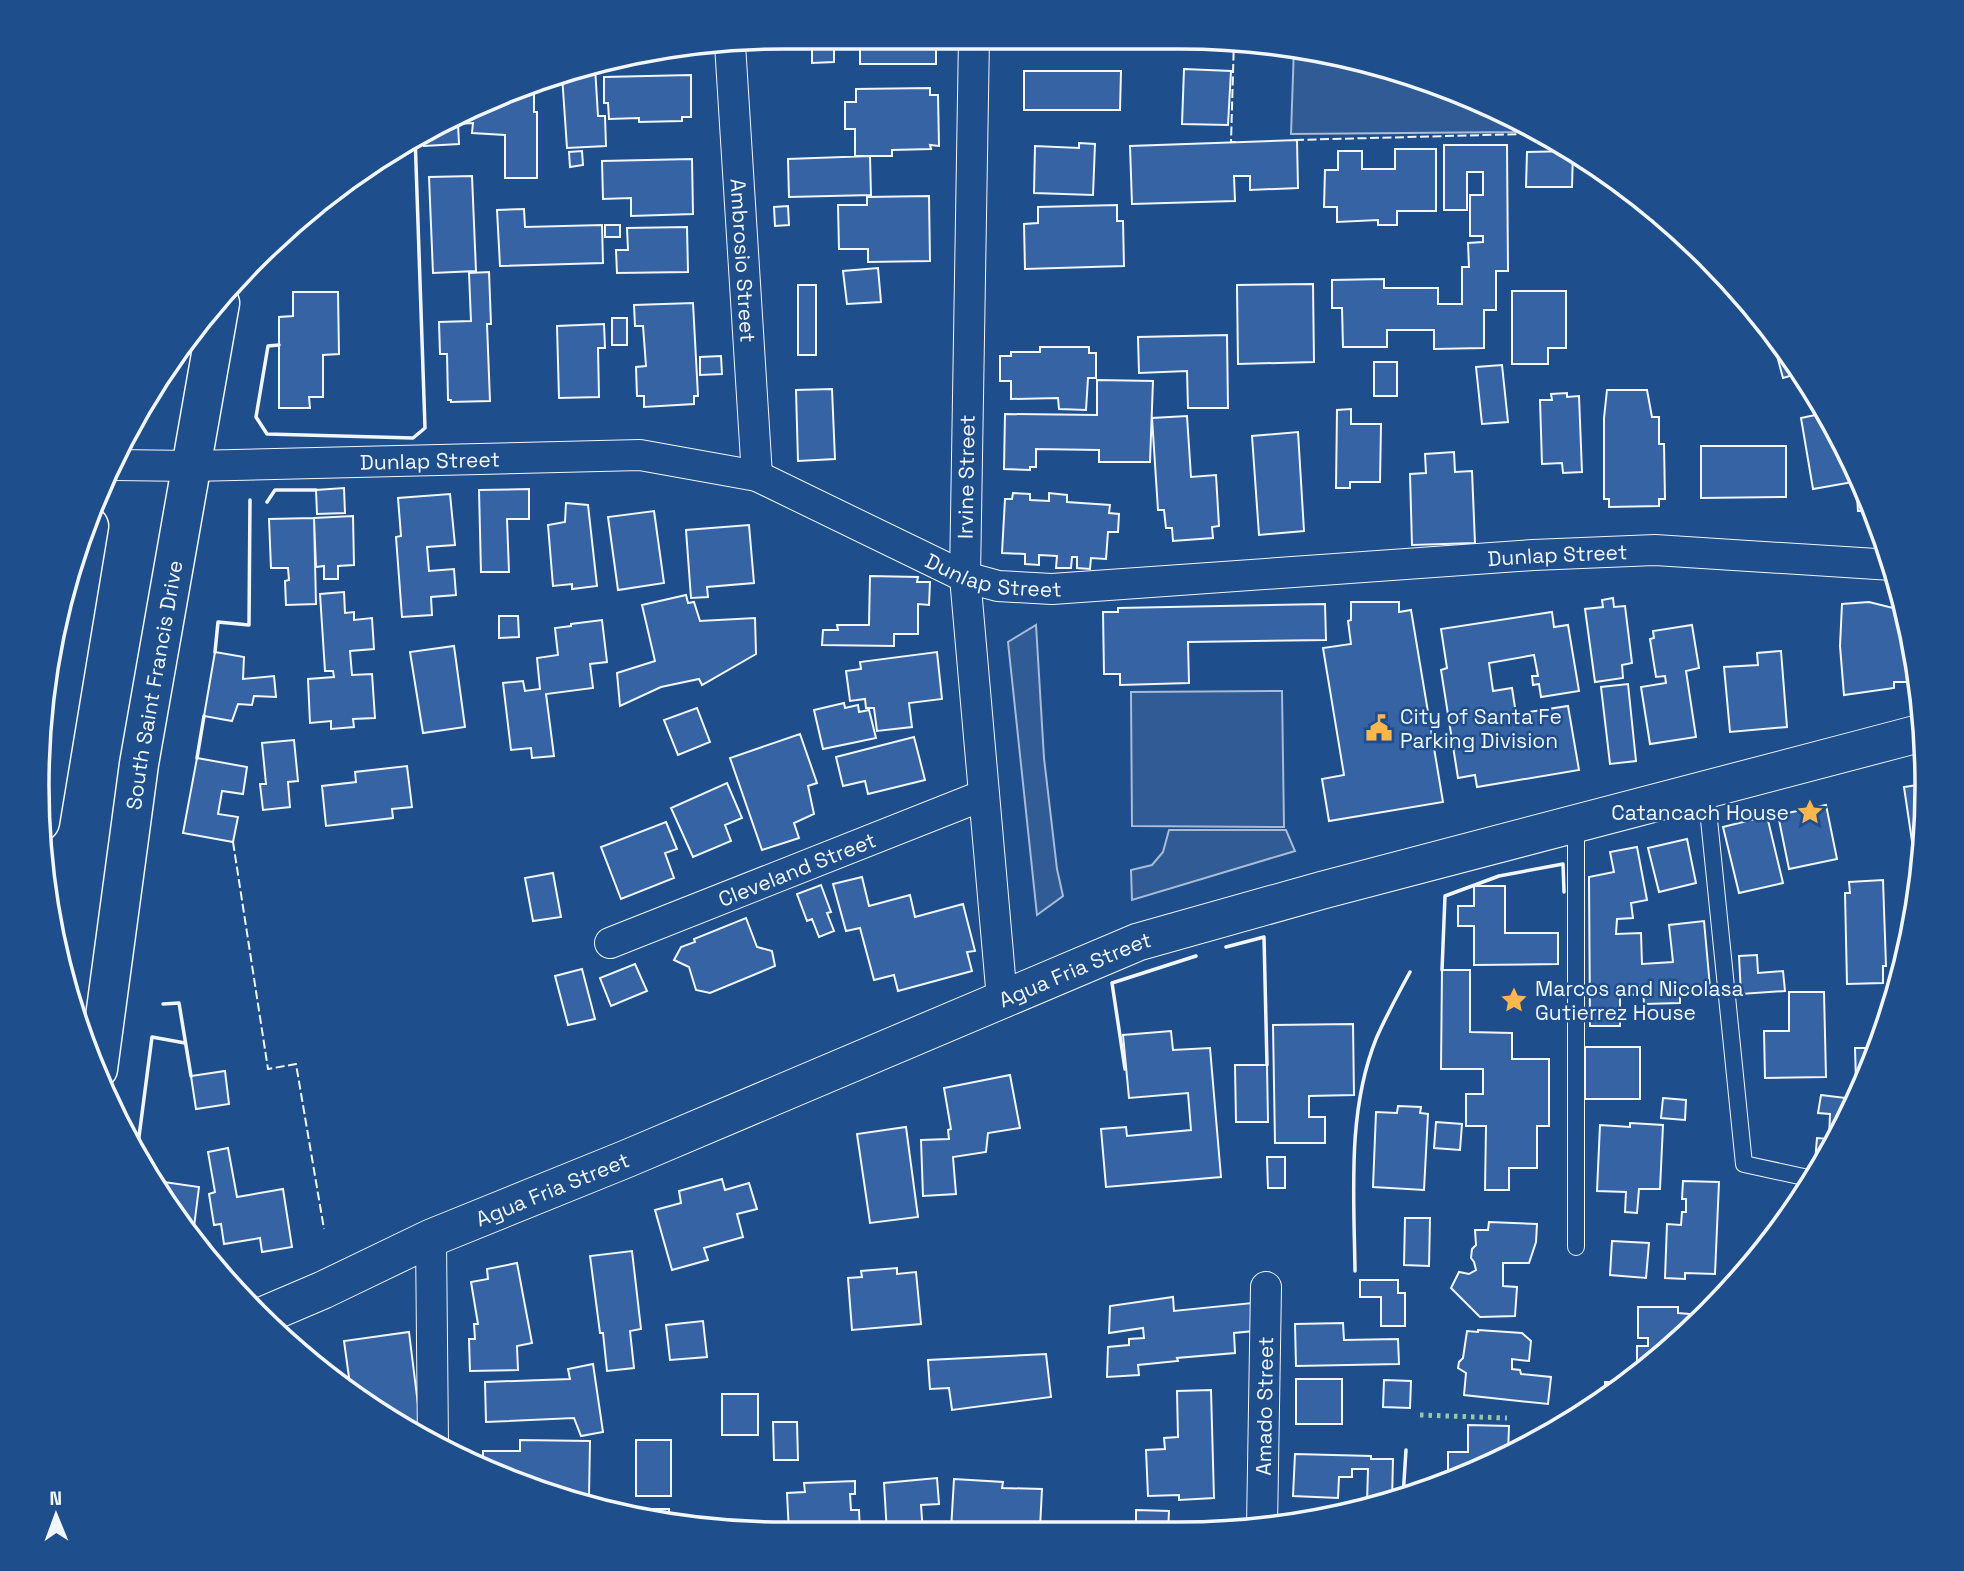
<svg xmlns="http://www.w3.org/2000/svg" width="1964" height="1571" viewBox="0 0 1964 1571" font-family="'Space Grotesk',sans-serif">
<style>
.built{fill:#305b95;stroke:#a8bbd7;stroke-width:2}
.building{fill:#3563a3;stroke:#f2f6ff;stroke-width:2}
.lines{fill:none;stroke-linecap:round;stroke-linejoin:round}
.service-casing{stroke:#f2f6ff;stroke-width:18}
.minor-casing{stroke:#f2f6ff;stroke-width:32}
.tertiary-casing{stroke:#f2f6ff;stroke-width:39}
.trunk-casing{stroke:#f2f6ff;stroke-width:41}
.service{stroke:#1f4e8c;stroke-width:16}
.minor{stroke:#1f4e8c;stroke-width:30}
.tertiary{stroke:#1f4e8c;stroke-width:37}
.trunk{stroke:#1f4e8c;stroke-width:38}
.hedge{stroke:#97c8a6;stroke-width:5;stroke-dasharray:3.5 5;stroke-linecap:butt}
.fence{stroke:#f2f6ff;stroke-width:2;stroke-dasharray:9 3.5;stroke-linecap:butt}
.wall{stroke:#f2f6ff;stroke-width:3.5}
.labels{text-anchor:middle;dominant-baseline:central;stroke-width:5;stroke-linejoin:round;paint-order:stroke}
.street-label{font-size:21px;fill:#f2f6ff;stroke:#1f4e8c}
.poi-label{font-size:21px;fill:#f2f6ff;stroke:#1f4e8c;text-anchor:start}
.rim{fill:none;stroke:#f2f6ff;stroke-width:3.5}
</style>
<rect width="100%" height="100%" fill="#1f4e8c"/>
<path class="built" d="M1294 47 1325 51 1465 94 1518 122 1517 132 1291 134Z
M1036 625 1044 758 1057 869 1063 896 1037 915 1008 642Z
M1282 691 1284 827 1132 826 1131 692Z
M1169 830H1286L1295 851 1132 900 1131 870 1152 865 1163 852Z"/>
<path class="building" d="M812 37H834V62L812 63Z
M1167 38H1222V40L1168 44Z
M860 39H936V64H860Z
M595 67 598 116H605L606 146 567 148 562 75 578 68Z
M1184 69 1231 71 1228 125 1182 124Z
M1024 71H1121L1120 110H1024Z
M691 75V117H682V121L639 122V118L609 119 608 103H604V77Z
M930 88V95H938L939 146 930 145 931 149 892 150V156H855V129H845V102H856V89Z
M518 93 534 94V112H537V178H505V135L472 133 473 123 458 124 459 144 424 146 423 132Z
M1297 140 1298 188 1250 190V176H1234L1235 201 1132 204 1130 146Z
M1079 143 1095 144 1093 195 1034 193 1035 146 1079 148Z
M1444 145H1507L1508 271H1496V310H1484V348L1434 349V330H1387V347H1343L1342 308H1332V280L1384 279V288H1438V304H1462V267H1469L1468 243 1483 242V236H1470V195H1483V172H1467V210H1444Z
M1395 149H1436V211H1397V225H1378V220L1337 222V207H1324L1325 170H1338V151H1362V169H1395Z
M582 151 583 165 570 167 569 152Z
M1573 151 1572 187H1526L1527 152Z
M870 156 871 195 789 197 788 159Z
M692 159 693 214 631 216V198L603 199 602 161Z
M472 176 476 271 433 273 429 177Z
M929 196 930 261 868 262V249H839L838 205H867V197Z
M1117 205V221H1123L1124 266 1025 269 1024 224 1038 223V207Z
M788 206 789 225 775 226 774 207Z
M524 209 525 227 602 225 603 263 500 266 497 210Z
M605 225H620V237H605Z
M687 227 688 272 617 273 616 250H628L627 228Z
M878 268 881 302 847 304 843 271Z
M489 272 491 324H487L490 401 451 402V400H448L447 354H440L439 322 471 321 469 273Z
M1313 284 1314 362 1238 364 1237 285Z
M798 285H816V355H798Z
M1512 291H1566V348H1548V364H1512Z
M293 292H338L339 354 323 355V397H309L310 408H279V317L293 316Z
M693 303 698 396H694V404L644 407V396H637L636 367 646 366 643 326H635L634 305Z
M612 318H627V345H612Z
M604 324 605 348H598L599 397 559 398 557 326Z
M1774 332 1800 373 1783 378 1771 333Z
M1227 335 1228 408H1188L1187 371 1139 373 1138 337Z
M1040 347H1089V353H1096V378H1088L1086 410 1059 409 1058 398 1011 399V381H1000V356H1011V352H1040Z
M721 356 722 374 700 375V357Z
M1374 362H1397V396H1374Z
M1502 365 1508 422 1482 424 1476 367Z
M1097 380 1153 381 1150 462H1099V450L1036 449V467H1030V470L1004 469 1005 414 1097 415Z
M832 389 835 459 798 461 796 390Z
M1607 390H1647L1652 417H1659V444H1664L1665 499H1659V506L1609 507V499H1604V418Z
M1567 393V397L1579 396 1582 472 1563 473 1562 463 1542 464 1540 400H1552L1551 394Z
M1351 409V424H1381L1380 482H1350V488H1336L1337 410Z
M1820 414 1825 431 1835 430 1846 447 1853 482 1813 489 1801 418Z
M1187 416 1191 477 1216 475 1219 526 1212 527 1213 538 1173 541 1172 528H1166L1164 510H1158L1152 418Z
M1298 432 1304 531 1259 535 1252 436Z
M1701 446H1786V497L1701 498Z
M1454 452 1455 472 1472 471 1475 543 1412 545 1410 474 1426 473 1425 454Z
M1855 468 1871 511H1858Z
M344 488 345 513 317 514 316 490Z
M529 489V519H507L509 572H481L479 490Z
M1013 493 1030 494V500L1049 501V493L1067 495V502L1110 505 1109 513 1119 514 1118 532H1108L1106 559 1091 558 1090 569 1077 568V557H1072L1071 568H1056L1057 556 1039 555V565L1025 564V554L1002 553 1005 499H1012Z
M450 494 455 545 427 547 429 571 454 569 456 595 431 597 432 615 402 617 396 537 401 536 398 498Z
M566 503 588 505 597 586 572 589V584L553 586 548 525 565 522Z
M654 511 664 583 618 590 608 517Z
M353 516 354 565 338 566V579H324V566L316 567 314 518Z
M314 518 316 604 286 605 285 581 289 580 288 568H271L269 519Z
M749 525 754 583 707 587 708 597 691 598 686 530Z
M870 576 918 577 917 582H930L929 605 918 604V634H894V646L822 645 823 630H838L837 625H869Z
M344 592 345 613 354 612V620L372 618 374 649 350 651 352 675 372 674 375 718 353 719 354 727 331 729V721L310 723 308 679 334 677 333 671H325L320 594Z
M686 595 688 603 694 602 700 621 755 618 756 654 702 685 699 679 661 687 620 706 617 673 655 661 642 605Z
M1894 597 1903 598 1917 682H1894V688L1844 695 1840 646 1842 604 1869 602 1893 608Z
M1613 598 1614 607 1625 606 1632 663 1622 665 1623 678 1595 682 1585 609 1603 607 1602 600Z
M1351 602H1399V612L1411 610 1443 802 1329 821 1322 779 1344 775 1323 648 1351 644 1348 621 1351 620Z
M1325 604 1326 640 1188 642 1189 683 1120 685V674H1104L1103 612H1118V608Z
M1552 612 1554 627 1568 625 1579 691 1541 697 1539 684 1533 685 1532 676H1538L1534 655 1489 663 1493 691 1512 688 1516 714 1568 706 1579 770 1477 787 1475 775 1458 778 1441 670 1447 668 1441 629Z
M499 616H518L519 637 499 638Z
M602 620 607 662 590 664 593 688 546 694 554 756 532 758 531 748 511 750 503 683 523 681 525 691 540 689 537 658 558 655 555 628 571 626V624Z
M1692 625 1699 668 1686 671 1696 737 1650 744 1641 687 1666 683 1665 676 1656 677 1650 639 1654 638 1653 631Z
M454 646 465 727 423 733 410 652Z
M1781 651 1787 727 1730 732 1724 667 1758 665 1757 653Z
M215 652 244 657 243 679 274 676 276 697 254 696 252 705 238 704 232 721 204 716Z
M937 652 942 699 909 703 912 727 877 731 874 708H866L865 699 850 701 846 671 861 669 860 662Z
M1628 684 1636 761 1610 764 1601 687Z
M844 703 845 708 858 705 859 712 869 710 876 738 823 749 814 710Z
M697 708 710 742 678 755 664 720Z
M800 734 817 783 808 786 814 814 794 823 799 838 762 850 730 758Z
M914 737 925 780 868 794 865 781 843 786 836 757Z
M294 740 298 781 288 782 290 807 263 810 260 784H266L262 743Z
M197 758 247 767 243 794 222 791 218 814 238 817 233 842 183 833Z
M407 766 412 807 392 809 393 818 326 826 322 786 356 782 355 772Z
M727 783 742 818 725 825 731 841 693 857 671 808Z
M1924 784 1921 874 1917 875 1904 787Z
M1826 805 1837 859 1789 869 1778 815Z
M1767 816 1783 883 1739 893 1723 827Z
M666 822 677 849 665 853 674 878 621 899 601 847Z
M1687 839 1696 883 1659 892 1648 848Z
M1637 847 1647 900 1631 903 1633 918 1617 919 1616 934 1641 933 1642 964 1673 962 1669 925 1704 921 1710 987 1680 989V1003L1644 1004 1643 986H1639L1640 995 1620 994V1026H1590L1589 877 1614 872 1610 852Z
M553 873 561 917 533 921 525 878Z
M862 877 869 906 910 895 915 917 963 904 975 951 967 952 972 971 898 991 894 975 874 980 860 928 846 931 833 884Z
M1883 880 1886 966H1883V983L1847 984 1845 893H1850L1849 882Z
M821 885 831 912 827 913 834 931 819 937 812 919 807 921 797 894Z
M1474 886H1505V933H1558V964L1474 965V926H1458V906H1474Z
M746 918 757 947 772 951 775 966 710 993 696 990 689 967 674 960 681 947 695 942 694 939Z
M1757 955 1758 973 1783 971 1785 991 1741 994 1739 956Z
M635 964 647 991 611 1006 600 978Z
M582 969 595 1019 568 1025 555 976Z
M1442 970H1470V1032L1512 1033V1059H1549V1126H1537V1168H1509V1190H1485L1486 1126H1466V1094H1483V1069H1441Z
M1789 992H1824L1826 1077 1765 1078 1764 1031H1789Z
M1353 1024 1354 1095 1309 1096V1117H1325V1143H1275L1273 1025Z
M1171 1031 1173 1050 1210 1048 1221 1177 1106 1187 1101 1129 1126 1127 1127 1136 1191 1130 1188 1093 1129 1098 1123 1035Z
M1585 1047H1640V1099H1585Z
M1855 1048H1878L1862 1082H1856Z
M1235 1065H1267L1268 1122H1236Z
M225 1071 229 1104 196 1109 191 1076Z
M1010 1075 1020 1128 988 1133 986 1152 953 1157 956 1194 923 1196 921 1140 949 1139 948 1130 951 1129 944 1088Z
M1821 1095 1854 1099 1825 1163 1815 1162 1817 1138 1829 1139 1830 1114 1818 1113Z
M1663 1098 1686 1100 1685 1120 1661 1118Z
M1398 1106 1421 1107 1420 1113 1428 1114 1424 1190 1373 1187 1376 1112 1397 1113Z
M1436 1122 1462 1124 1460 1150 1434 1148Z
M1630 1123 1663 1125 1660 1189H1639L1637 1213 1625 1212 1626 1192 1597 1191 1600 1125 1630 1127Z
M906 1127 918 1217 870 1223 857 1134Z
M228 1148 237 1197 283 1189 292 1247 262 1252 260 1238 224 1244 221 1224 214 1225 209 1194 215 1192 208 1152Z
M1267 1157H1285V1188H1268Z
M722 1179 725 1190 749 1183 757 1209 737 1214 743 1237 704 1248 708 1260 672 1270 655 1210 681 1203 679 1191Z
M157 1181 199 1187 193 1235Z
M1683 1181 1719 1182 1715 1274 1685 1273V1279L1665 1278 1667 1224 1681 1225 1682 1212H1686V1199H1682Z
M1405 1218H1430L1429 1266 1404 1265Z
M1489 1222 1537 1224 1536 1242 1529 1263H1503V1286L1517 1287 1515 1316 1480 1317 1451 1288 1459 1272 1469 1274 1476 1270 1474 1262 1471 1258 1472 1249 1476 1245 1475 1230H1488Z
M1612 1241 1649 1243 1646 1278 1610 1275Z
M632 1251 641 1329 630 1331 634 1368 607 1371 603 1333H600L590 1256Z
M1745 1256 1756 1259 1738 1282Z
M517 1263 532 1343 517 1346 518 1370 470 1371 469 1339H475L474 1324H478L471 1282 488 1279 487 1269Z
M897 1268V1274L916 1272 921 1324 852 1330 848 1278 862 1277 861 1271Z
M1360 1280H1398V1293H1405V1326H1381V1297H1360Z
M1173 1297 1174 1311 1252 1303 1254 1331 1234 1333 1235 1353 1177 1358 1178 1361 1138 1365 1139 1375 1107 1377 1108 1347 1129 1345V1339L1144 1338 1143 1328 1109 1333 1110 1306Z
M1638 1307H1678V1313L1703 1315 1647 1368H1637V1346H1648V1338H1638Z
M703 1321 707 1357 670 1360 666 1325Z
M1343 1323 1344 1340 1398 1339 1399 1364 1296 1366 1295 1324Z
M1478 1330 1522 1333 1531 1341 1529 1361 1512 1359V1369L1520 1370 1521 1374 1551 1377 1548 1404 1464 1395 1466 1373 1458 1368 1459 1362 1463 1358 1467 1331 1478 1332Z
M409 1332 422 1437 351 1392 344 1341Z
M1046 1354 1051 1397 952 1410 949 1388 930 1389 928 1360Z
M593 1364 603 1432 581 1436 574 1418 486 1422 485 1382 570 1379 568 1369Z
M1296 1379H1342V1424H1296Z
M1384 1380 1411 1381 1410 1408 1383 1407Z
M1605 1382H1629L1605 1398Z
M1211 1390 1214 1498 1179 1500V1495L1148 1496 1146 1450 1165 1449 1164 1438 1178 1437 1177 1391Z
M722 1394H758V1435H722Z
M773 1422H797L798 1460H774Z
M1468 1425 1509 1426 1508 1454 1514 1455 1448 1480V1452H1468Z
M520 1440 590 1441 589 1497 559 1496 483 1468V1451H520Z
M636 1440H671V1496H636Z
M1295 1454 1371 1456V1459H1393L1392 1501 1386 1503H1367L1368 1469H1352V1477H1339L1338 1498 1293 1496Z
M937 1478 939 1504 921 1505 923 1533H887L884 1483Z
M954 1479 1003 1482 1002 1488 1042 1489 1040 1528 999 1527V1533L951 1530Z
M855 1481V1494H850L851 1510H859L860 1533H841V1525L823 1527V1533H789L787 1493 805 1492 804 1483Z
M645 1509H669V1521L645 1518Z
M1136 1510 1169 1511 1168 1533H1136Z
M680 1519 716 1520V1529L680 1523Z"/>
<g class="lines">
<g class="service-casing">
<path id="service" d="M1706 790 1744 1164 1813 1179
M1576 1247V824"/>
</g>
<g class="minor-casing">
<g id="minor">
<path d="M974 37 965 577 1002 999"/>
<path id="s1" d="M730 44 757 476"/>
<path id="s2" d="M115 465 192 466 640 455 757 476 965 577 998 586 1052 589 1533 555 1655 550 1892 565"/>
<path id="s3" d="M610 943 984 795"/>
<path d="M431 1238 433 1444"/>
<path id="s4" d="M1262 1527 1266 1287"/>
</g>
</g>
<g class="tertiary-casing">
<g id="tertiary">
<path id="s5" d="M262 1316 323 1290 431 1238 626 1159 1138 942 1323 890 1925 732"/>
</g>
</g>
<g class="trunk-casing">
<g id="trunk">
<path d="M40 822 89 526"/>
<path id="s6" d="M98 1069 139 764 220 303"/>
</g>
</g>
<use href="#service" class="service"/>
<use href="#minor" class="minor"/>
<use href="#tertiary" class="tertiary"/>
<use href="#trunk" class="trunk"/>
<path class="hedge" d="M1420 1415 1507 1418"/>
<path class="fence" d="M1234 39 1231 142H1236
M1295 140 1524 134 1525 126
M233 842 268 1069 296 1064 324 1229"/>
<path class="wall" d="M279 345 268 346 256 417 267 434 413 438 425 428 415 135
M267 502 275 490H316
M215 652 218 622 249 625 250 500
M197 758 204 716
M1226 947 1264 937 1267 1065
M1442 970 1445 896 1499 876 1563 864 1564 892
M163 1004 179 1003 191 1076
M1125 1069 1112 983 1196 956
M137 1152 152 1037 185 1043
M1355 1271C1354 1194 1347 1112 1376 1039 1386 1016 1398 994 1410 972
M1403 1497 1406 1450
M1277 1524V1522H1292"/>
</g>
<defs>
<g id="civic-bare" transform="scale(2.1)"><path d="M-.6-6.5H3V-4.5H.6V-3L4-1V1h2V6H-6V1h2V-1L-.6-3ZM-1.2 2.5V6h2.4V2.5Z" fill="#ffb74d" stroke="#1f4e8c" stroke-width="2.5" paint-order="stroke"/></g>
<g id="sight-bare" transform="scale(2.1)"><path d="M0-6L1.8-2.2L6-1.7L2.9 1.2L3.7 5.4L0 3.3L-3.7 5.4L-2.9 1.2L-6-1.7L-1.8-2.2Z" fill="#ffb74d" stroke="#1f4e8c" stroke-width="2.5" paint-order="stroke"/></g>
</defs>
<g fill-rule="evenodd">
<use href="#civic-bare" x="1379" y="728"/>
<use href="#sight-bare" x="1810" y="812"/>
<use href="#sight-bare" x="1514" y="1000"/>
</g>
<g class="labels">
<g class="street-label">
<text stroke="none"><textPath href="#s1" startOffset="217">Ambrosio Street</textPath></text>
<text stroke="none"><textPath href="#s2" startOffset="315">Dunlap Street</textPath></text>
<text transform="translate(966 477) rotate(-89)">Irvine Street</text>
<text stroke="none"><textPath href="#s2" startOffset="1470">Dunlap Street</textPath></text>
<text stroke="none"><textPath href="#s2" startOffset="903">Dunlap Street</textPath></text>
<text stroke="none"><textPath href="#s6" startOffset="388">South Saint Francis Drive</textPath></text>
<text stroke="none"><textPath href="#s3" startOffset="201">Cleveland Street</textPath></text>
<text stroke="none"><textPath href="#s5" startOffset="884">Agua Fria Street</textPath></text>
<text stroke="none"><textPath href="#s5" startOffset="317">Agua Fria Street</textPath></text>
<text stroke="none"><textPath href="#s4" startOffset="121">Amado Street</textPath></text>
</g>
<g class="poi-label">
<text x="1400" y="716">City of Santa Fe<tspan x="1400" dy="24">Parking Division</tspan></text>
<text x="1789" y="812" text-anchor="end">Catancach House</text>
<text x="1535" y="988">Marcos and Nicolasa<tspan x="1535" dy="24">Gutierrez House</tspan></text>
</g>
</g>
<path d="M0 0H1964V1571H0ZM785 49H1179A736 736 0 0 1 1915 785V786A736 736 0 0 1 1179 1522H785A736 736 0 0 1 49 786V785A736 736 0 0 1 785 49Z" fill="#1f4e8c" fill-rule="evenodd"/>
<path class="rim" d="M785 49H1179A736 736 0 0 1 1915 785V786A736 736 0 0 1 1179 1522H785A736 736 0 0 1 49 786V785A736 736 0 0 1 785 49Z"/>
<g transform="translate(56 1515) rotate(359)" stroke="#1f4e8c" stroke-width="5" paint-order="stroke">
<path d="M0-5L12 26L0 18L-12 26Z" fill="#f2f6ff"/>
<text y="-10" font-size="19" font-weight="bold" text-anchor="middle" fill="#f2f6ff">N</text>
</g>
</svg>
